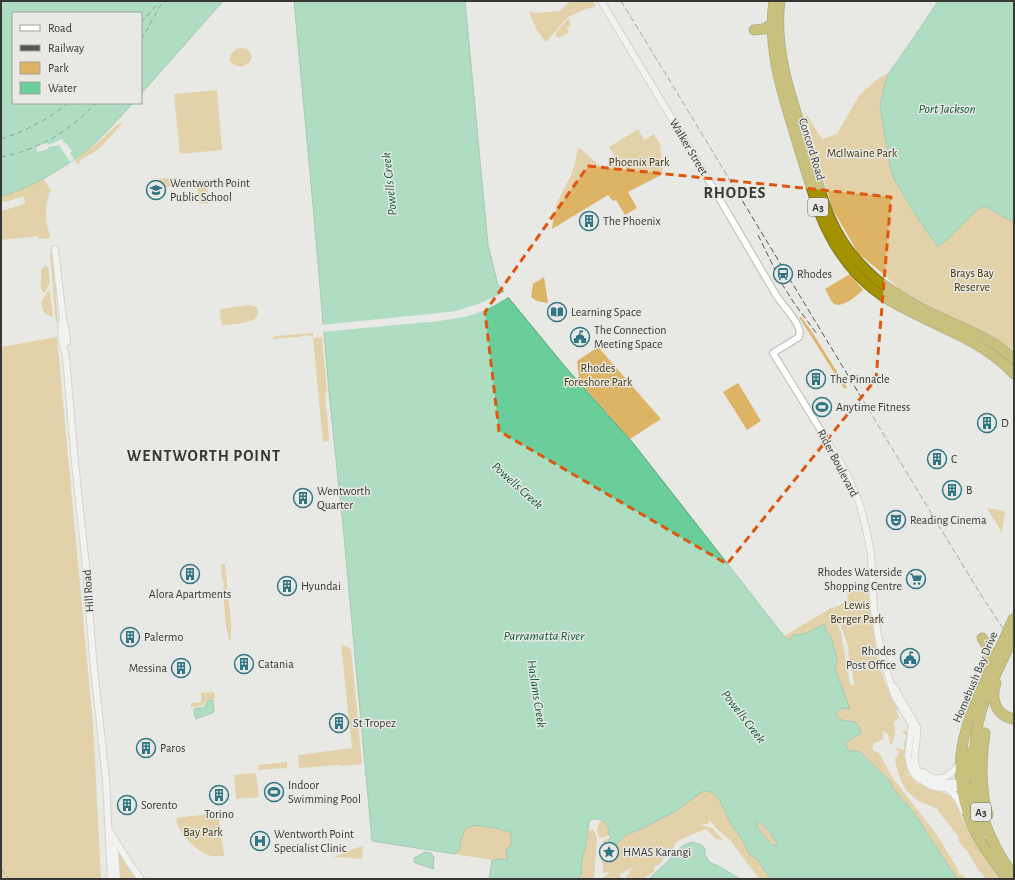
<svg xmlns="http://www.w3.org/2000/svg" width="1015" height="880" viewBox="0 0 1015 880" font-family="'Alegreya Sans',sans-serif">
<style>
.green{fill:#ddb365;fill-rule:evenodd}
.water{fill:#69ce99;stroke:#5aa17b;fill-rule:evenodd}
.pier{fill:#e8e9e4}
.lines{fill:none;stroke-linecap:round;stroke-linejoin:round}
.ferry{stroke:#0b5a39;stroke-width:1;stroke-dasharray:5 4;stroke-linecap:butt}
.minor-casing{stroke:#babcb7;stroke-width:8}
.highway-casing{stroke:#7d7213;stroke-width:11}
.minor{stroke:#fff;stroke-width:6}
.highway{stroke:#a39100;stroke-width:9}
.rail{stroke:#575754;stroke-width:1;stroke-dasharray:6 3;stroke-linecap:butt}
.highway-bridge-casing{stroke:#7d7213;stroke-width:11;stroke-linecap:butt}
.highway-bridge{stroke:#a39100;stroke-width:9}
.marked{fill:none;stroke:#df570e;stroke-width:3;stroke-dasharray:8 5;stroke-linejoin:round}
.labels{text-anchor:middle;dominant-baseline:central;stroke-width:3;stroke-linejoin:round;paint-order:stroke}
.shield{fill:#e8e9e4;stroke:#6c6c6a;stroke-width:1}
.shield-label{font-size:11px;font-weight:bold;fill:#373735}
.street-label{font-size:12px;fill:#373735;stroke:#e8e9e4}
.park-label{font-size:12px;fill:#48350d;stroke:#e8e9e4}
.poi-label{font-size:12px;fill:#373735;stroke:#e8e9e4;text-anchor:start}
.water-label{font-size:13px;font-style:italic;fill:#0b5a39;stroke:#e8e9e4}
.district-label{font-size:16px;font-weight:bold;letter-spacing:1px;fill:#383935;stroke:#e8e9e4}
</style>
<rect width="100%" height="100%" fill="#e8e9e4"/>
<path class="green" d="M570 1H593L596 6 581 11 568 17 546 42 537 31 529 12 537 13 560 11Z
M569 19 571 25 567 28 569 33 557 38 555 34 567 20Z
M240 48C263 49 247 77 230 62V55L235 50Z
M889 73 885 83 880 107 890 166 902 193 917 217 938 247 948 239 977 209 986 206 1014 223V350L1010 347 987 334 959 321 898 289 887 277 858 253 832 208 805 112 822 139 837 134C842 124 848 115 853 106 854 102 856 102 858 98L857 97 879 78 886 74Z
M217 90 222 150 180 154 174 94Z
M122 122V124C113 133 105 144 95 152 88 157 82 155 78 165L75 160C79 158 82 153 87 150 93 146 99 142 105 136 111 131 114 126 122 122Z
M638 129 644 140 654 134 660 144 663 174 628 192 637 208 625 215 616 200 613 201 608 195 552 229 554 215 557 203 571 175 575 163 578 149 579 148C589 154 595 164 606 170L616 159 609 147Z
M177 177 178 186 160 188 159 179Z
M43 178 51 191C45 198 45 220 48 229 49 232 50 233 50 238L38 239V236L1 240V211L18 206 26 203 23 196 12 200 1 202V195L25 187Z
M207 185 209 203 199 204 197 186Z
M52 253 58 322 56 323 50 254Z
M45 266 48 267 50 283 44 293 41 288V269Z
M850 274 863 290C857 295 842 310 833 303 830 300 828 293 825 289Z
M544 277 548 303 537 301 531 297 533 284Z
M48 291 50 292 53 317H52L44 313 41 303Z
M249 305C253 305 258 307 258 312 259 324 231 324 223 325L221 324 220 311 221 309Z
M799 317H801L812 332 847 388H844Z
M313 333V338H312L311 336 307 335 299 337 272 339H271L275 336Z
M57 337 93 725 101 879H1V347Z
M322 337 327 393H325L326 410 327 412 329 441 323 442 313 338Z
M598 347 661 419 630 439 577 379 579 377 577 361Z
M738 383 761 421 747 430 723 392Z
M987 508 1005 511 1002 533Z
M221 564H225L231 624V641L229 639 226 626 223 590 224 583 222 578Z
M861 587 867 589 868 591 878 662 886 686 898 709 896 711 899 717 894 722 895 731 893 743 890 744 888 734 883 731V739L873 744V750L879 753 892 777 937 835 957 868 958 873 964 876 965 879H957L914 813 859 751H849L844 743 850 739 856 736 855 722 841 720 835 715 837 712 843 708 849 709 835 669 837 659 831 637 827 632 824 625C815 629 804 636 793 635L791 639 788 640 784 636 831 608C838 607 843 604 848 599L847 595ZM837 622 840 623 848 646 849 658 855 686 850 684 841 633Z
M341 644 351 649 362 764 341 766 339 765 299 768 298 755 352 748Z
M213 692 215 694V699C206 699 207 699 203 706L191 707V703L201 702V693Z
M904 730 908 733 906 763 909 775 917 783 949 795C957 800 957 808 961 816 971 839 987 859 1002 879H986L977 868 968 852 959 842 958 836 936 808 918 801 906 790 901 781 896 765 895 759 900 752 896 750 897 748 904 750 905 747 903 744 906 739V735L903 733Z
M287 762V768L258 770V765Z
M256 773 259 797 236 799 234 775Z
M703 791 711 792 719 799 730 822 744 843 748 853 757 859 767 874 773 879H759L730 840 717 829 710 820 708 824 701 825 712 828 718 835 724 840 716 839 706 829 695 833 676 842 672 852 665 856 660 864 654 867V872L643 879H627L626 877 632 868 620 874 621 879H602L611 871 603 873V865L601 859 603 841 611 837 605 850H611L626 835 641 829 676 811Z
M218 813 224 856C220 856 215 857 211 856 197 852 177 833 176 818Z
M604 821 609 830V835L603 838 599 837 597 830 599 822Z
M757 821C765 826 772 835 777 843L776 845 774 846C767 840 758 831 756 822Z
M476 825 500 829 511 833V846L507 859 492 860 455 854 460 849 461 839 466 828Z
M588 830H594L597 837 594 879H576L582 874 581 864 585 849Z
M362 846H363L362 859 341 857 332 858Z
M118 851H120L138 878 136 879H120Z"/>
<path class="water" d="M1 1H223L141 94V13H13V103H133C120 117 108 131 95 143 73 163 29 190 1 196Z
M294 1H465L488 245 498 285 567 369 633 443 784 636 788 640 791 639 793 635C804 636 815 629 824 624L827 632 831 637 837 659 835 669 850 709 843 708 837 712 836 715 841 720 855 722 859 727 861 733 845 743 849 751H859L890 781 891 786 914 813 957 879H773L767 874 757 859 748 853 744 843 730 822 719 799 711 792 703 791 676 811 641 829 626 835 611 850 609 854 606 855 605 850 611 836 609 835V830L604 821 598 819H592L589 822 585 849 581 864 582 874 576 879H489L492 860 507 859 506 849 511 846V833L500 829 476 825 466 828 461 839 460 849 455 854 372 841 344 536 329 392 313 205ZM757 821C766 826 772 835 777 843L776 845 774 846C767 840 758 831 756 822Z
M938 1H1014V223L985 206 977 210 948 239 938 247 917 217 894 179 890 166 880 107 885 83 889 73 912 40Z
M208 700H213L214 712 212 713 196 719 194 714V709L196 708H204Z
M692 842 702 845 705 849V855L709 862 722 868 740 879H649L669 860 682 846Z
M425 852 431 853 434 857V860L433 863 434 869 415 863 414 861V858Z"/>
<path class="pier" d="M61 139 63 140V142L64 143 65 142 72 151 70 153 74 159 70 162 59 145 48 147V149L37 152 36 146 47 143V145L56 142Z
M505 291 510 296 493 306 478 313 464 317 439 321 322 332 321 325 448 312 456 311 478 304 492 298Z"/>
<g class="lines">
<path class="ferry" d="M141 23 160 1
M141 40 163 1
M1 139C26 131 48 119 68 103
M1 157C38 150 70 131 96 103"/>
<g class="minor-casing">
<path id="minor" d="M601 1 692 152 776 295C782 305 804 326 799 337L773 353 836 455 846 472 859 502 866 528 871 554 874 610 878 635 882 656 894 695 912 725 908 756 911 768 914 774 918 778 931 786 942 788H958L961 786
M55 249 63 319 65 326 67 342
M63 319C61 327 61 337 63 345 64 350 66 353 66 358L75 463 86 566 93 658 106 780 111 879
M894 687 917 727C919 743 908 762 922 776 926 779 930 782 936 783 944 784 952 782 961 783
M923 772C938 785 950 777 960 763
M946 788C956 793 959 801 963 811
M109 830 130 864 141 879
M112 839 114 843 117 879"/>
</g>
<g class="highway-casing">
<path id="highway" d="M774 1C767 47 782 92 795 135 803 161 811 188 820 214 833 247 854 277 884 297 901 308 920 316 938 325 966 338 993 351 1014 374
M780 1C773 53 794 106 810 155 818 183 825 212 840 237 850 254 869 275 885 286 906 301 929 312 952 323 974 333 997 342 1014 359
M754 30 764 29 772 24
M982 638C989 648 992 654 986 667
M1001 646C989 673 974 701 966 730 955 767 960 806 979 839 987 853 998 866 1007 879
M1006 653C997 672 987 691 981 712 965 769 978 828 1014 876
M996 683C990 699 996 716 1014 719
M985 733C981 760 980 788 988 815
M961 783 965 785 968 789 973 810 981 830
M961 786 966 778 969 753"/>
</g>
<use href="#minor" class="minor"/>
<use href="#highway" class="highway"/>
<path class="rail" d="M621 1 670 81 939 526 981 595 1014 645
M758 235 782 284 794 303 817 334
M1 869 9 879"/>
<g class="highway-bridge-casing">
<path id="highway-bridge" d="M1001 646 1014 617
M1006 653 1014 633"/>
</g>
<use href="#highway-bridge" class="highway-bridge"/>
</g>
<path d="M0 0H1015V880H0ZM588 166 891 197 876 379 727 564 499 431 485 312Z" fill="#e8e9e4" fill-opacity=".55" fill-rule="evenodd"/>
<path class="marked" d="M588 166 891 197 876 379 727 564 499 431 485 312Z"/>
<defs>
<g id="school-ring" transform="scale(1)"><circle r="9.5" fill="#e8e9e4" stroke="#327686" stroke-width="1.5"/><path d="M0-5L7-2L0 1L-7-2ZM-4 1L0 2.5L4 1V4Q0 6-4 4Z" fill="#327686"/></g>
<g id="building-ring" transform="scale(1)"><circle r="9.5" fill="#e8e9e4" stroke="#327686" stroke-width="1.5"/><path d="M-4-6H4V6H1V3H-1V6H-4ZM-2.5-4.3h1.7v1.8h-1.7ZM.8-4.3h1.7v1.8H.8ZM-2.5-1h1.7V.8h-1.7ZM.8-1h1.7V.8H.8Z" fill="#327686"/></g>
<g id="station-ring" transform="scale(1)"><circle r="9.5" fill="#e8e9e4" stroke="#327686" stroke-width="1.5"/><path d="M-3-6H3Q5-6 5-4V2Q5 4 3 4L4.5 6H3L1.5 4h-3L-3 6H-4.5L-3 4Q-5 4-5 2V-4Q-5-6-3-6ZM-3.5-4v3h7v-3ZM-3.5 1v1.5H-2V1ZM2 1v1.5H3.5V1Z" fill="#327686"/></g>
<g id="library-ring" transform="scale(1)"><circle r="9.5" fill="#e8e9e4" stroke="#327686" stroke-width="1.5"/><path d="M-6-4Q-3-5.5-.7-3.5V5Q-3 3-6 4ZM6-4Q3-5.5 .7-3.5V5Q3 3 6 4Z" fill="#327686"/></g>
<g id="civic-ring" transform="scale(1)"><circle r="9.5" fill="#e8e9e4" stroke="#327686" stroke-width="1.5"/><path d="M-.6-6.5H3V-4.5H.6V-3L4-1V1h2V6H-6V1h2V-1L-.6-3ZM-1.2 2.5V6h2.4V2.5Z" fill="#327686"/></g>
<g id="stadium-ring" transform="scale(1)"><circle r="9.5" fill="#e8e9e4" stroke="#327686" stroke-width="1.5"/><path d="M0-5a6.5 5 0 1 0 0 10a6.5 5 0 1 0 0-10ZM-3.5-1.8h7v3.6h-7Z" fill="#327686"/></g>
<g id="theatre-ring" transform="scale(1)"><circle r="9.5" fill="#e8e9e4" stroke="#327686" stroke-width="1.5"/><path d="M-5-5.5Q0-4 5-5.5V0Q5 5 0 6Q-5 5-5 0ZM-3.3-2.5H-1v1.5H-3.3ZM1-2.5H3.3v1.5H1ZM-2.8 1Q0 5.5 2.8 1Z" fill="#327686"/></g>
<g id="supermarket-ring" transform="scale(1)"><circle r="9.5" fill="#e8e9e4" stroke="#327686" stroke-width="1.5"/><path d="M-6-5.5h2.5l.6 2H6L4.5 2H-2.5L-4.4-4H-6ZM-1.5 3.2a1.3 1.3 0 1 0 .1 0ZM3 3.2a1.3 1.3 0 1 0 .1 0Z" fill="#327686"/></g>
<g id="hospital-ring" transform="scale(1)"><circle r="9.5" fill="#e8e9e4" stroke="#327686" stroke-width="1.5"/><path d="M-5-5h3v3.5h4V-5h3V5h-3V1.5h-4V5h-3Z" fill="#327686"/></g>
<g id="sight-ring" transform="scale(1)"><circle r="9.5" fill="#e8e9e4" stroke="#327686" stroke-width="1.5"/><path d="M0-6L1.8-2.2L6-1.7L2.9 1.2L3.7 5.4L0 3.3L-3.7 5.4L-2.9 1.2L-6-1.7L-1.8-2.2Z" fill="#327686"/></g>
</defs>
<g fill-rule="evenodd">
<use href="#school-ring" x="156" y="190"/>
<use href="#building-ring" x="589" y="221"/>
<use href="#station-ring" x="783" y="274"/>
<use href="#library-ring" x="557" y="312"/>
<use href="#civic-ring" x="580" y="337"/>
<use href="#building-ring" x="816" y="379"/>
<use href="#stadium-ring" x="822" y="407"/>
<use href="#building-ring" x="987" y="423"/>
<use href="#building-ring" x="937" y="459"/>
<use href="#building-ring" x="952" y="490"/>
<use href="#building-ring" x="303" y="498"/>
<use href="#theatre-ring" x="896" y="520"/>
<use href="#building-ring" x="190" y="574"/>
<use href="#supermarket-ring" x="916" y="579"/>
<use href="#building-ring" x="287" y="586"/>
<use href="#building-ring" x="130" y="637"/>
<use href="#civic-ring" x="910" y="658"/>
<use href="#building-ring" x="244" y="664"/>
<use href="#building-ring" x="181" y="668"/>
<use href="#building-ring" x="339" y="723"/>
<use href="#building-ring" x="146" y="748"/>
<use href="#stadium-ring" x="274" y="792"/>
<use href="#building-ring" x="219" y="795"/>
<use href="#building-ring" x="127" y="805"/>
<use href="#hospital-ring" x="260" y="841"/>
<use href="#sight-ring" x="609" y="852"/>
</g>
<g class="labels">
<g class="shield">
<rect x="808" y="198" width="20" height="18" rx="3"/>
<rect x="971" y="803" width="20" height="18" rx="3"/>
</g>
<g class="shield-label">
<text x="818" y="207">A3</text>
<text x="981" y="812">A3</text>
</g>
<g class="street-label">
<text transform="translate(689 147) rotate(59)">Walker Street</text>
<text transform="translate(812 149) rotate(73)">Concord Road</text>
<text transform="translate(838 463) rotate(62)">Rider Boulevard</text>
<text transform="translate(88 591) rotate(-94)">Hill Road</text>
<text transform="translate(975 677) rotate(-67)">Homebush Bay Drive</text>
</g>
<g class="park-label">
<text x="862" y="153">McIlwaine Park</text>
<text x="639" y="162">Phoenix Park</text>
<text x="972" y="273">Brays Bay<tspan x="972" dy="14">Reserve</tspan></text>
<text x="598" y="368">Rhodes<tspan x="598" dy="14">Foreshore Park</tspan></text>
<text x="857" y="605">Lewis<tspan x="857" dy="14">Berger Park</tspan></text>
<text x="203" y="832">Bay Park</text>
</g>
<g class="poi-label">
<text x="170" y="183">Wentworth Point<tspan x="170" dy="14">Public School</tspan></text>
<text x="603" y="221">The Phoenix</text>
<text x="797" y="274">Rhodes</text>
<text x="571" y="312">Learning Space</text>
<text x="594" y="330">The Connection<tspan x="594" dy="14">Meeting Space</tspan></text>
<text x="830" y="379">The Pinnacle</text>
<text x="836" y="407">Anytime Fitness</text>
<text x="1001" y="423">D</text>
<text x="951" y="459">C</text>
<text x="966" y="490">B</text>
<text x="317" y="491">Wentworth<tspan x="317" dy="14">Quarter</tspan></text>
<text x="910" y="520">Reading Cinema</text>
<text x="902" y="572" text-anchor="end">Rhodes Waterside<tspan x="902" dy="14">Shopping Centre</tspan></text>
<text x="301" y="586">Hyundai</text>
<text x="190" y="594" text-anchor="middle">Alora Apartments</text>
<text x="144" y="637">Palermo</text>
<text x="896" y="651" text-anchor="end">Rhodes<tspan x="896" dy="14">Post Office</tspan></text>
<text x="258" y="664">Catania</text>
<text x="167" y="668" text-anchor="end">Messina</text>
<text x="353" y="723">St Tropez</text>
<text x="160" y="748">Paros</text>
<text x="288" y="785">Indoor<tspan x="288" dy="14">Swimming Pool</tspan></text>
<text x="141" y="805">Sorento</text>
<text x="219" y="814" text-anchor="middle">Torino</text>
<text x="274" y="834">Wentworth Point<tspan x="274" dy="14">Specialist Clinic</tspan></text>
<text x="623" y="852">HMAS Karangi</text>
</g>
<g class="water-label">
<text x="947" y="109">Port Jackson</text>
<text transform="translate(390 184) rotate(-96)">Powells Creek</text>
<text transform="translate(517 486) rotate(42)">Powells Creek</text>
<text x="544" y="636">Parramatta River</text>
<text transform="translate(536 694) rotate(81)">Haslams Creek</text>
<text transform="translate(743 717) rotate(52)">Powells Creek</text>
</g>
<g class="district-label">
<text x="735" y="193">RHODES</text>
<text x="204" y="456">WENTWORTH POINT</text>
</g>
</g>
<rect width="1015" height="880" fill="none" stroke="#373735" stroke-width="4"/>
<rect x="12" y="12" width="130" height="92" fill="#e8e9e4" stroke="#a1a29e"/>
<rect x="20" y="25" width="20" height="6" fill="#ffffff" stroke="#a1a29e"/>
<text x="48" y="32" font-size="12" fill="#373735">Road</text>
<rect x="20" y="45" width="20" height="6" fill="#575754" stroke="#a1a29e"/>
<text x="48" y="52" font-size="12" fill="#373735">Railway</text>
<rect x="20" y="62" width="20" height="12" fill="#ddb365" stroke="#a1a29e"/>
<text x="48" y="72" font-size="12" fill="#373735">Park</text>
<rect x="20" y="82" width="20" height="12" fill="#69ce99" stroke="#a1a29e"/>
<text x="48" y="92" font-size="12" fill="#373735">Water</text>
</svg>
